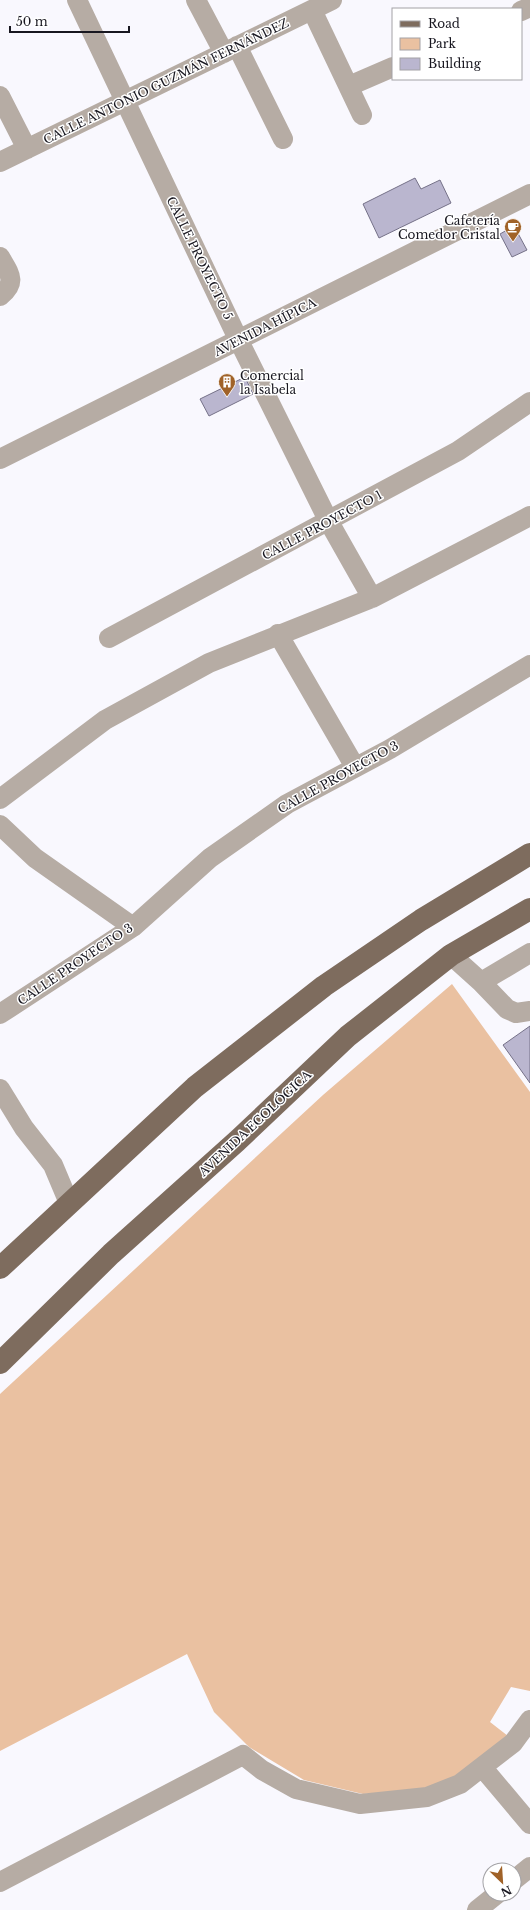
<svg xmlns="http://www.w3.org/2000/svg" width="530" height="1910" viewBox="0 0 530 1910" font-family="'Libre Baskerville',serif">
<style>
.green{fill:#eac1a1}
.building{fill:#bab6cf;stroke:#757188}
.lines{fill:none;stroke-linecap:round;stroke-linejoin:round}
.minor{stroke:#b6aca4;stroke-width:20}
.major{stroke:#7e6c5e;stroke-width:22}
.labels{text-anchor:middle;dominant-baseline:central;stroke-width:3;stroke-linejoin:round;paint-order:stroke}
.street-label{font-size:12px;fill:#181720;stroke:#fff}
.poi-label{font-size:12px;fill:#181720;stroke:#fff;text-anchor:end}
</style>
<rect width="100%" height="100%" fill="#f9f8fe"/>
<path class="green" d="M452 984 530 1092V1691L511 1687 490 1722 508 1736 458 1779 424 1789 363 1794 304 1780 249 1747 214 1712 187 1654 0 1751V1394L323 1095Z"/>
<path class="building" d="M415 178 421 189 440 180 451 203 379 238 363 204Z
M514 226 527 250 512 257 500 234Z
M245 377 253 394 209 416 200 399Z
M530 1026V1083L503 1045Z"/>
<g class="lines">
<path class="minor" d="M77 0 239 341 329 522 372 598
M196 0 224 53
M312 10 362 115
M521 11 530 7
M237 46 283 139
M349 86 393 67
M0 96 27 149
M0 162 332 0
M0 257C9 273 18 282 0 296
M0 459 530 194
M278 634 355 767
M109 638 458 451 530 402
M0 799 105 720 209 663 372 598 530 516
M0 825 35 858 133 927
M451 955 481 982 507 1009 516 1013 530 1011
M481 982 530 953
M0 1014 133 927 210 858 287 804 390 749 530 665
M0 1089 24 1128 53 1165 69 1203
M482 1767 530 1824
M514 1880 530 1867
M0 1882 243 1755 262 1770 296 1789 360 1804 427 1797 460 1784 513 1743 530 1720
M477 1910 497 1894"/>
<path class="major" d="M0 1268 195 1087 324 986 421 920 530 854
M0 1363 111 1254 237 1141 348 1036 451 955 530 909"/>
</g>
<defs>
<g id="cafe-pin" transform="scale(0.9)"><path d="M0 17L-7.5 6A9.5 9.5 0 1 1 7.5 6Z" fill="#a06228" stroke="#fff"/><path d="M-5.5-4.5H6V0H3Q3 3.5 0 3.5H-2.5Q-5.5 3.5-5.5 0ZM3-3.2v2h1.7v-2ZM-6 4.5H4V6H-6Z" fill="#fff"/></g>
<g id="building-pin" transform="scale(0.9)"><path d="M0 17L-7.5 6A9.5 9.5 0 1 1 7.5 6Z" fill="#a06228" stroke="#fff"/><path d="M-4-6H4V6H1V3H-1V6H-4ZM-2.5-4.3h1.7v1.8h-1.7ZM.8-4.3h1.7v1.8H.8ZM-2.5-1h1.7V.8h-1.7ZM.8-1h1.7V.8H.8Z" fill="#fff"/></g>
</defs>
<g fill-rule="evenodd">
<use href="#cafe-pin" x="513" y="227"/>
<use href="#building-pin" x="227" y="382"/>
</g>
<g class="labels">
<g class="street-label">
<text transform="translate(166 81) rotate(-26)">CALLE ANTONIO GUZMÁN FERNÁNDEZ</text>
<text transform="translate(200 258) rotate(64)">CALLE PROYECTO 5</text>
<text transform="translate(265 327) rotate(-27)">AVENIDA HÍPICA</text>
<text transform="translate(322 525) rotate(-28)">CALLE PROYECTO 1</text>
<text transform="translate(338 777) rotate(-29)">CALLE PROYECTO 3</text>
<text transform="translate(75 964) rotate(-34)">CALLE PROYECTO 3</text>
<text transform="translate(255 1123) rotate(-43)">AVENIDA ECOLÓGICA</text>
</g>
<g class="poi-label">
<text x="500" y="220">Cafetería<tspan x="500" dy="14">Comedor Cristal</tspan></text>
<text x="240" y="375" text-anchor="start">Comercial<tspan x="240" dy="14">la Isabela</tspan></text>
</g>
</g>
<rect x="392" y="8" width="130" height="72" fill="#ffffff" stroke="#a3a2a6"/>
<rect x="400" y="21" width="20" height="6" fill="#7e6c5e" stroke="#a3a2a6"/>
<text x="428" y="28" font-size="12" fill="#181720">Road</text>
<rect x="400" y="38" width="20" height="12" fill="#eac1a1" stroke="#a3a2a6"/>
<text x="428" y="48" font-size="12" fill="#181720">Park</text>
<rect x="400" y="58" width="20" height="12" fill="#bab6cf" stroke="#a3a2a6"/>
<text x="428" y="68" font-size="12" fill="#181720">Building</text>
<g transform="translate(502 1882) rotate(155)"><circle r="19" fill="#ffffff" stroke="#a3a2a6"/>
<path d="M0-3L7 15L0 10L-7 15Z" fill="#a06228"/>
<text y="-6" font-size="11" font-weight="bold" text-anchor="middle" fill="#181720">N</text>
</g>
<path d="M10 26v6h119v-6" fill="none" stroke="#181720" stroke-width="2"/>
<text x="16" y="26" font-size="12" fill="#181720" stroke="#ffffff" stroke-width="3" paint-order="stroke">50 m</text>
</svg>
